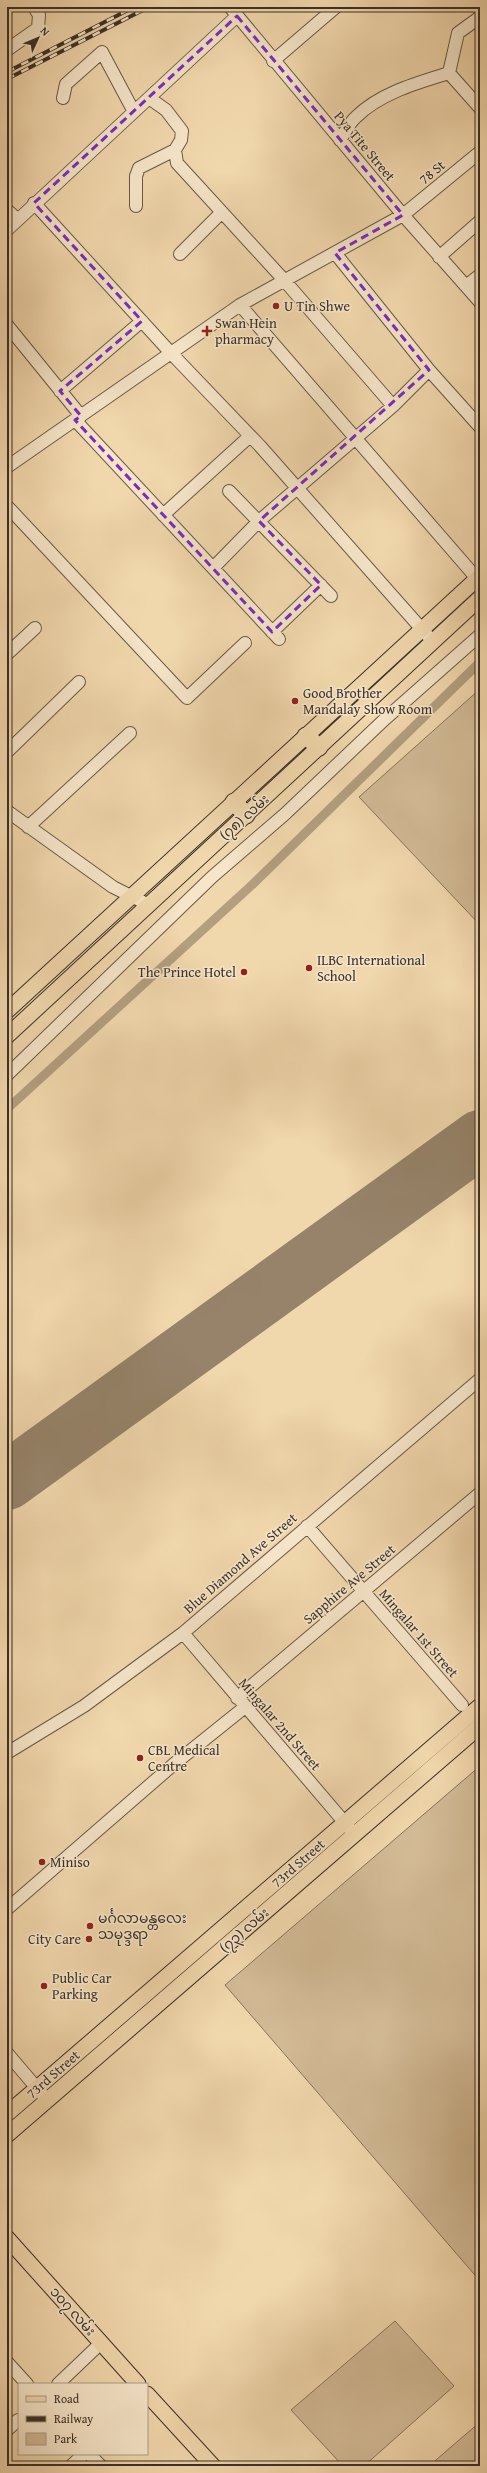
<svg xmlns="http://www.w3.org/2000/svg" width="487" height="2473" viewBox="0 0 487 2473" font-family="'Gentium Book Plus','Noto Sans Myanmar',serif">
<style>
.green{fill:#d2ba95;stroke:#86745e}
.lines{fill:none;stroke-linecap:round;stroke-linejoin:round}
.canal{stroke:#b39e7f;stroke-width:9}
.runway{stroke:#96836a;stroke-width:58}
.minor-casing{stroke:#685948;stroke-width:14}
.major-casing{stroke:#3b2f27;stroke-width:17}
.highway-casing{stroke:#3b2f27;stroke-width:19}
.minor{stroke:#f6e5c9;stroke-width:12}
.major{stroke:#f1d7ac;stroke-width:15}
.highway{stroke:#f1d7ac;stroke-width:17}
.rail-casing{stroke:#3b2f27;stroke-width:4}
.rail{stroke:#f6e5c9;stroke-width:2.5;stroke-dasharray:8;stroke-linecap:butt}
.marked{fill:none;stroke:#7b2cbf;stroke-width:3;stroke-dasharray:8 5;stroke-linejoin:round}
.poi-dot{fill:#8f2418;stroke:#f6e5c9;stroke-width:1.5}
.labels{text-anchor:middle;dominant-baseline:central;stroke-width:3;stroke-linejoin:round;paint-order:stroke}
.street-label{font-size:14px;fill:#3b2f27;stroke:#f6e5c9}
.poi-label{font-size:14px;fill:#3b2f27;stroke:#f6e5c9;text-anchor:start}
</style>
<rect width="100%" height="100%" fill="#f1d7ac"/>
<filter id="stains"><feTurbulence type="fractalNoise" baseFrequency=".005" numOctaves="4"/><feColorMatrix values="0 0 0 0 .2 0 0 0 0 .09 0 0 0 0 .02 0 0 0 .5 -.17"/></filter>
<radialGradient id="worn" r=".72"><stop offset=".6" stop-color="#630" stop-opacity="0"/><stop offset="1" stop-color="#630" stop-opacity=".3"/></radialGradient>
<path class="green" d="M480 689V925L359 797Z
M480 1766V2281L225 1985Z
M395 2321 454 2386 364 2466H343L291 2410Z
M480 2422V2466H429Z"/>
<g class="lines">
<path class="canal" d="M7 1109 253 884 480 662"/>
<path class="runway" d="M7 1481 480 1139"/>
<g class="minor-casing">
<path id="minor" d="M230 7 403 215 480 302
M7 50 38 28 39 15 34 7
M273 61 336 7
M449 73 480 108
M63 98 66 84 102 52 134 112
M149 98 166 110 182 131 181 140 175 150 177 163 284 280 393 406
M340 140C345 133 349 123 356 117 380 93 417 83 449 73L458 33 480 17
M34 203 170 352 260 446 427 635
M136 206V176L139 168 175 150
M7 210 17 219
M7 230 237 16
M335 253 429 370 480 427
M180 254 221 213
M439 257 480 221
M466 286 480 275
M240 305 480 582
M7 325 81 416
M60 391 142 321
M75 420 279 639
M7 467 240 305 403 215 480 152
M229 491 331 596
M7 506 187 698 245 643
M163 515 250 436
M213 568 259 521 393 406 429 370
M272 632 321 585
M7 654 35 628
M7 752 79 682
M7 811 113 887 147 904
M28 827 130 733
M7 1075 212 877 285 814 385 719 480 635
M307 1526 462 1705
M183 1633 351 1830
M237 1698 480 1493
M7 1753 84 1706 183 1633 480 1379
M7 1909 174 1764 245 1707
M7 2053 47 2100
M7 2362 27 2384
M58 2384 101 2343
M7 2430 18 2420
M89 2454 101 2466
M71 2466 84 2454"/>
</g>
<g class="major-casing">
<path id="major" d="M7 1011 480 576
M7 1036 480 598
M7 2114 480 1706
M7 2135 480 1726
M7 2238 138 2384
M147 2394 213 2466"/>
</g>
<g class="highway-casing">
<path id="highway" d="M306 736 319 747
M234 802 246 815"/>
</g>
<use href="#minor" class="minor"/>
<use href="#major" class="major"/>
<use href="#highway" class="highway"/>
<g class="rail-casing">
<path id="rail" d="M7 72 134 7
M7 79 149 7"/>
</g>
<use href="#rail" class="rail"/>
</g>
<path class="marked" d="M237 16 403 215 335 253 429 370 259 521 321 585 272 632 75 420 81 416 60 391 142 321 34 203Z"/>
<g class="poi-dot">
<circle cx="276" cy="306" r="4"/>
<path d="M205 325h4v4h4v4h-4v4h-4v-4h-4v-4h4z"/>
<circle cx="295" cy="701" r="4"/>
<circle cx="309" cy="968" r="4"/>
<circle cx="244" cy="972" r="4"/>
<circle cx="140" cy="1758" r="4"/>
<circle cx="42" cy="1862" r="4"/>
<circle cx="90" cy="1926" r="4"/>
<circle cx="89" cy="1939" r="4"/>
<circle cx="44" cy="1986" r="4"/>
</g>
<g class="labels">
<g class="street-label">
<text transform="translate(365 146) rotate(50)">Pya Tite Street</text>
<text transform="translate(432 172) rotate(-40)">78 St</text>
<text transform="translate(244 817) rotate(-42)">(၇၈) လမ်း</text>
<text transform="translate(240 1563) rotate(-41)">Blue Diamond Ave Street</text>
<text transform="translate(349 1584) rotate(-40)">Sapphire Ave Street</text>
<text transform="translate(419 1633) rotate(49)">Mingalar 1st Street</text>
<text transform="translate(280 1724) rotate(49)">Mingalar 2nd Street</text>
<text transform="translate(298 1863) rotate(-41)">73rd Street</text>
<text transform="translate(244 1930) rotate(-41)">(၇၃) လမ်း</text>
<text transform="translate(53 2074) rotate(-41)">73rd Street</text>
<text transform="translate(73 2311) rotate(48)">၁၀၇ လမ်း</text>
</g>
<g class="poi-label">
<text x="284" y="306">U Tin Shwe</text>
<text x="215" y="323">Swan Hein<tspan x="215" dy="16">pharmacy</tspan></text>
<text x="303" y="693">Good Brother<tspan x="303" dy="16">Mandalay Show Room</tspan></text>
<text x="317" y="960">ILBC International<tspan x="317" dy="16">School</tspan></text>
<text x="236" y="972" text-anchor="end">The Prince Hotel</text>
<text x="148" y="1750">CBL Medical<tspan x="148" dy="16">Centre</tspan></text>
<text x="50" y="1862">Miniso</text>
<text x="98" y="1918">မင်္ဂလာမန္တလေး<tspan x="98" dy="16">သမုဒ္ဒရာ</tspan></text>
<text x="81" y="1939" text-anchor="end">City Care</text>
<text x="52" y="1978">Public Car<tspan x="52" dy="16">Parking</tspan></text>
</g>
</g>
<rect width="487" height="2473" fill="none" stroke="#f1d7ac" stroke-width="24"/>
<rect x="8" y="8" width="471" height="2457" fill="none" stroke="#3b2f27" stroke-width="2"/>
<rect x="12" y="12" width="463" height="2449" fill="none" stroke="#3b2f27"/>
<rect x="18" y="2383" width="130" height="72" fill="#f6e5c9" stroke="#ab9c88"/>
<rect x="26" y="2396" width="20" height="6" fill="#f1d7ac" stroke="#ab9c88"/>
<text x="54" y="2403" font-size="12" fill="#3b2f27">Road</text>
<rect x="26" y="2416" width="20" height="6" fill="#3b2f27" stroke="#ab9c88"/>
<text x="54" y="2423" font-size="12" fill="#3b2f27">Railway</text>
<rect x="26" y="2433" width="20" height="12" fill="#d2ba95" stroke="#ab9c88"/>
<text x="54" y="2443" font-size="12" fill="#3b2f27">Park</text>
<g transform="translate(38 38) rotate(46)" stroke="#f6e5c9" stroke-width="3" paint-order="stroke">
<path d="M0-3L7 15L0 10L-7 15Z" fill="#3b2f27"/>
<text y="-6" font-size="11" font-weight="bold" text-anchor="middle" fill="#3b2f27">N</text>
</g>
<rect width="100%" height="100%" filter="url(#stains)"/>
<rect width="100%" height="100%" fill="url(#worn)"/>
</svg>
